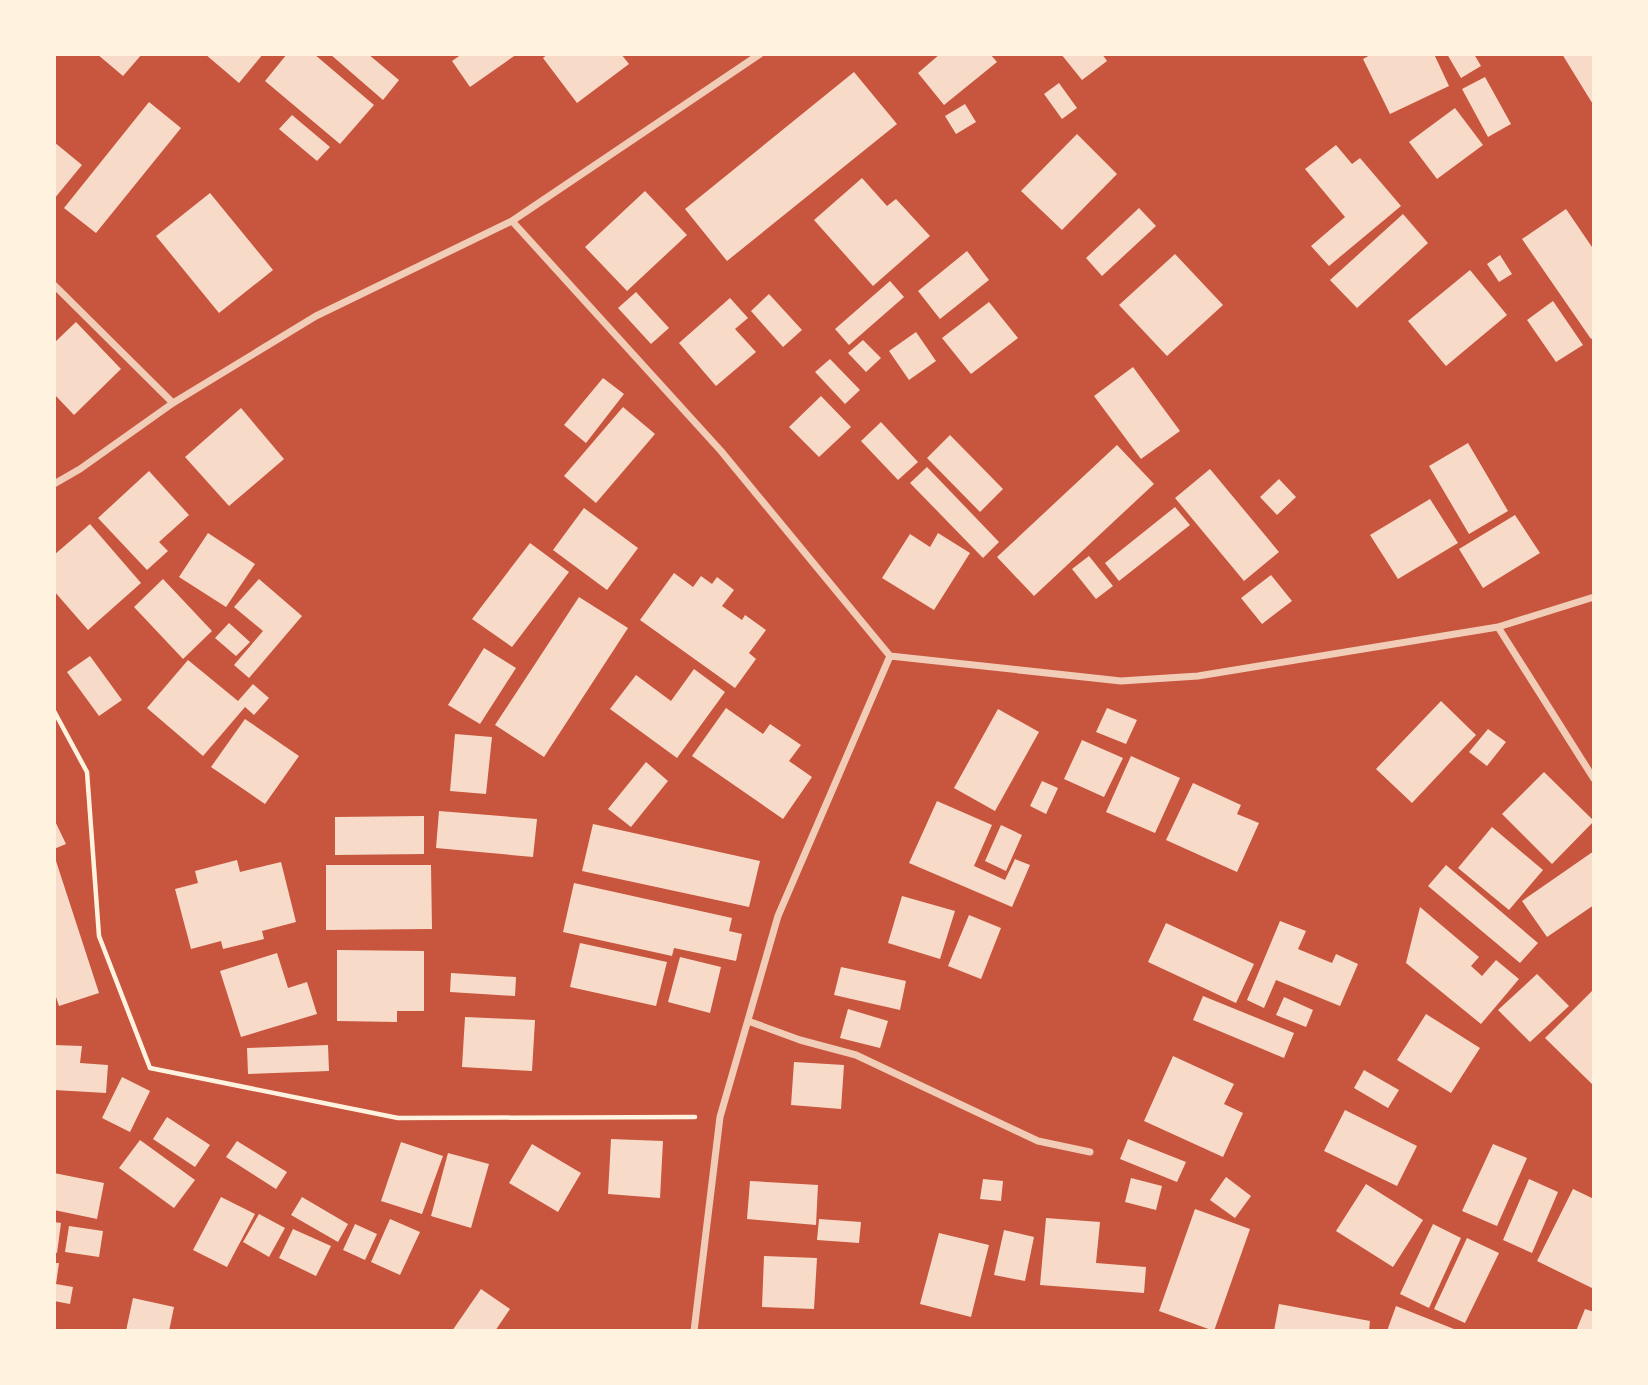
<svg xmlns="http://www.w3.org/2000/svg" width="1648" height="1385" viewBox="0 0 1648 1385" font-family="Ubuntu,sans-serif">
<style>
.building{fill:#f7dbc8}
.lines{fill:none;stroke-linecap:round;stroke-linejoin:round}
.path{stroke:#fff3e0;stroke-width:4.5}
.minor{stroke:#f1ccb7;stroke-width:7}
</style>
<rect width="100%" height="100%" fill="#c8553d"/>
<path class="building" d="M97 54H142L123 76Z
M205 54H263L239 83Z
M287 54H314L374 105 340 144 265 81Z
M330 54H368L399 80 383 100Z
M462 54H517L470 87 452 61Z
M548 54H621L629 64 577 103 543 58Z
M940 54H990L997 62 944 105 918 73Z
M1061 54H1102L1107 61 1082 80Z
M1372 54H1434L1449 86 1390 114 1363 59Z
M1447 54H1474L1481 66 1461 78Z
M1562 54H1594V106Z
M854 72 897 124 727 261 685 209Z
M1485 77 1511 124 1488 137 1462 89Z
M1059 83 1077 108 1062 119 1044 94Z
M149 102 181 128 96 233 64 208Z
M965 104 976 122 956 134 945 116Z
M1455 108 1483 145 1437 179 1409 142Z
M292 115 330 147 317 161 279 129Z
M1077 134 1117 174 1062 230 1021 191Z
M54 142 82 165 54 199Z
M1336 145 1352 164 1360 158 1401 206 1329 266 1311 246 1345 217 1305 169Z
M862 178 887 206 896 199 930 236 873 286 814 220Z
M645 191 687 235 627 291 585 247Z
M210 193 273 270 219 313 156 236Z
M1139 208 1156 226 1102 276 1086 258Z
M1566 209 1594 250V337L1591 339 1522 239Z
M1403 214 1428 243 1357 308 1330 280Z
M967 251 989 280 940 319 918 291Z
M1175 254 1223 305 1167 356 1119 305Z
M1500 255 1512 274 1499 282 1487 264Z
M1470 270 1507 315 1446 366 1408 321Z
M890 281 904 297 849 345 835 329Z
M636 292 669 328 651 344 618 308Z
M769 294 802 330 783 347 751 311Z
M730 298 748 318 735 329 756 352 716 386 679 343Z
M1553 301 1583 345 1556 362 1527 320Z
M989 302 1018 338 971 374 942 338Z
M76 322 121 369 74 415 54 394V343Z
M916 332 936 361 909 380 889 351Z
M863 340 881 358 866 372 848 353Z
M830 359 860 390 845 404 815 372Z
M1133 367 1180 431 1141 459 1094 396Z
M603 378 624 394 586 443 564 425Z
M821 396 851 427 819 457 789 427Z
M623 407 655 434 596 503 564 476Z
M241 408 284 459 229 506 185 457Z
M881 422 918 462 898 480 861 441Z
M950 435 1003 489 980 512 927 458Z
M1468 443 1508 511 1469 534 1429 466Z
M1117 445 1154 484 1034 596 997 557Z
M927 467 999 542 983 558 910 483Z
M1210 469 1279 552 1244 581 1175 498Z
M149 471 189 515 159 542 168 551 147 570 98 518Z
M1279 479 1296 497 1277 515 1260 497Z
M1430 499 1458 543 1398 579 1370 535Z
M1175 507 1190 525 1119 581 1105 563Z
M584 508 638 548 607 590 553 550Z
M1515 515 1540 553 1483 588 1459 549Z
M90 524 141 583 88 630 54 591V555Z
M208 533 255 564 226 607 179 577Z
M938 533 970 553 934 610 882 578 910 534 930 547Z
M530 543 569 572 512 647 472 619Z
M1089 556 1113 586 1096 599 1072 569Z
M674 573 693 587 701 576 712 584 717 577 734 590 722 606 742 620 745 615 766 630 749 653 756 659 735 688 640 620Z
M1271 575 1292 601 1262 624 1241 598Z
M163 579 212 631 183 659 134 607Z
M259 579 302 616 249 678 234 665 263 631 234 607Z
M579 597 628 628 544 757 495 725Z
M229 623 250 642 236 656 215 638Z
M484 648 516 668 480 724 448 705Z
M90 656 122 700 99 716 67 672Z
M188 660 238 701 253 684 269 698 254 715 245 707 203 756 147 708Z
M694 669 725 692 677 758 610 709 636 675 671 701Z
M1441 701 1476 735 1412 803 1376 769Z
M726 708 763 734 770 724 801 745 789 761 812 777 783 819 692 756Z
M1107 708 1137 720 1126 744 1096 732Z
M998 709 1039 732 995 811 954 788Z
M245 719 299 756 265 804 211 767Z
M1488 729 1506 742 1487 766 1469 752Z
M455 734 492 737 486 794 450 791Z
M1082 740 1123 758 1104 797 1064 779Z
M1131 756 1180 778 1155 833 1106 812Z
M646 762 668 781 631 827 608 809Z
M1544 772 1594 821 1552 864 1502 814Z
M1042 781 1058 788 1046 814 1030 806Z
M1193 783 1241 805 1237 814 1259 823 1237 872 1166 840Z
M937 801 992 825 974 866 1005 880 1015 859 1030 865 1012 907 909 863Z
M439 811 537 819 533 857 436 848Z
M424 816V854L335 855V817Z
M54 819 66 844 54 849Z
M593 824 760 861 749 907 582 871Z
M1001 825 1022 835 1006 871 985 861Z
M1492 827 1543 870 1509 910 1458 868Z
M1594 851V905L1547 937 1522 901Z
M237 860 240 872 281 862 296 922 262 931 264 939 223 949 221 941 191 949 175 889 198 883 195 871Z
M56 861 99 993 59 1006 54 991V862Z
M326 865H431L432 929 326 930Z
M1446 865 1538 943 1520 963 1428 886Z
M574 883 732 918 729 931 742 934 736 961 674 948 672 956 563 932Z
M902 896 955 911 940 959 888 943Z
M1420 907 1479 957 1471 966 1482 976 1496 960 1519 979 1481 1024 1406 963Z
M969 915 1001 928 981 979 948 966Z
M1280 921 1306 931 1298 949 1332 963 1336 954 1358 964 1340 1006 1276 980 1264 1008 1247 1000Z
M1166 923 1254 964 1236 1003 1148 962Z
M580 943 667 962 656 1006 570 987Z
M337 950 424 951V1011H397V1022L337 1021Z
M277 953 288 988 307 982 317 1014 241 1037 220 971Z
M680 957 721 967 710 1013 668 1002Z
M841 967 906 981 900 1010 834 995Z
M451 973 516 977 515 996 450 992Z
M1537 974 1569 1006 1530 1042 1498 1010Z
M1594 989V1086L1545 1038Z
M1203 996 1294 1033 1284 1058 1193 1020Z
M1284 997 1313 1010 1306 1027 1276 1015Z
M848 1009 888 1021 880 1048 840 1038Z
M1426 1014 1480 1048 1451 1093 1397 1060Z
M465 1017 535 1020 532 1071 462 1067Z
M54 1045 82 1046 80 1063 108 1065 106 1093 54 1090Z
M328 1045 329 1071 248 1074 247 1048Z
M1173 1056 1234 1084 1224 1104 1243 1113 1223 1157 1144 1121Z
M794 1062 844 1065 841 1109 791 1105Z
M1364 1070 1399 1090 1388 1108 1354 1088Z
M122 1077 150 1091 130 1132 102 1118Z
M1345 1110 1417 1146 1397 1186 1324 1151Z
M167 1117 210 1145 195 1167 153 1139Z
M611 1139 663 1141 660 1198 608 1194Z
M1128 1139 1186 1162 1177 1182 1120 1159Z
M140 1140 195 1180 174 1208 119 1168Z
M237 1141 287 1172 276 1189 226 1157Z
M401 1142 443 1156 422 1214 381 1201Z
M532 1144 581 1173 558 1212 509 1183Z
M1493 1144 1527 1158 1497 1226 1462 1211Z
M448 1153 489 1164 471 1228 431 1216Z
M54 1173 104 1183 97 1219 54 1210Z
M1226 1177 1251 1196 1235 1218 1210 1200Z
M1131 1178 1162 1186 1156 1210 1125 1202Z
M983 1179 1003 1181 1001 1201 980 1199Z
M1529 1179 1558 1192 1532 1253 1503 1240Z
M750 1181 818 1185 816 1225 747 1219Z
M1366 1184 1423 1220 1393 1267 1336 1231Z
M1573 1189 1594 1199V1289L1537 1261Z
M221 1197 255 1214 227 1267 193 1250Z
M302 1197 348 1224 338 1242 291 1215Z
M1195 1209 1250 1229 1214 1331 1159 1311Z
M259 1214 285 1228 269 1257 243 1242Z
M1046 1218 1100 1222 1096 1263 1146 1267 1144 1293 1040 1285Z
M390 1219 420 1232 400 1275 371 1262Z
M819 1219 861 1222 859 1243 817 1240Z
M54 1222 61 1223 57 1253 54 1252Z
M355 1224 377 1234 365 1260 343 1250Z
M1433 1224 1461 1238 1429 1308 1400 1294Z
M69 1226 103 1231 99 1257 65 1252Z
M293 1229 331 1246 316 1276 279 1258Z
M1004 1230 1034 1237 1025 1281 994 1275Z
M939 1233 989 1245 971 1317 920 1304Z
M1467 1238 1499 1253 1465 1323 1434 1309Z
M764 1256 817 1258 814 1309 762 1307Z
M54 1263H59L56 1284 73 1287 70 1304 54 1301Z
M481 1289 510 1309 495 1331H452Z
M133 1298 174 1307 169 1331H126Z
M1279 1304 1370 1321 1369 1331H1274Z
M1396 1306 1459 1331H1387Z
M1585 1309 1594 1312V1331H1576Z"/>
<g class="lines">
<path class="path" d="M54 711 87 772 99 936 150 1068 398 1118 695 1117"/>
<path class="minor" d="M512 221 721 451 890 656 778 916 720 1117 694 1331
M54 285 173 403
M54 484 80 469 173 403 316 316 512 221 760 54
M1498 627 1594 779
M890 656 1121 681 1198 676 1498 627 1594 597
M748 1021 800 1040 856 1055 1038 1141 1090 1152"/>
</g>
<rect width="1648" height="1385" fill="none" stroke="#fff3e0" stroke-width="112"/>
</svg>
